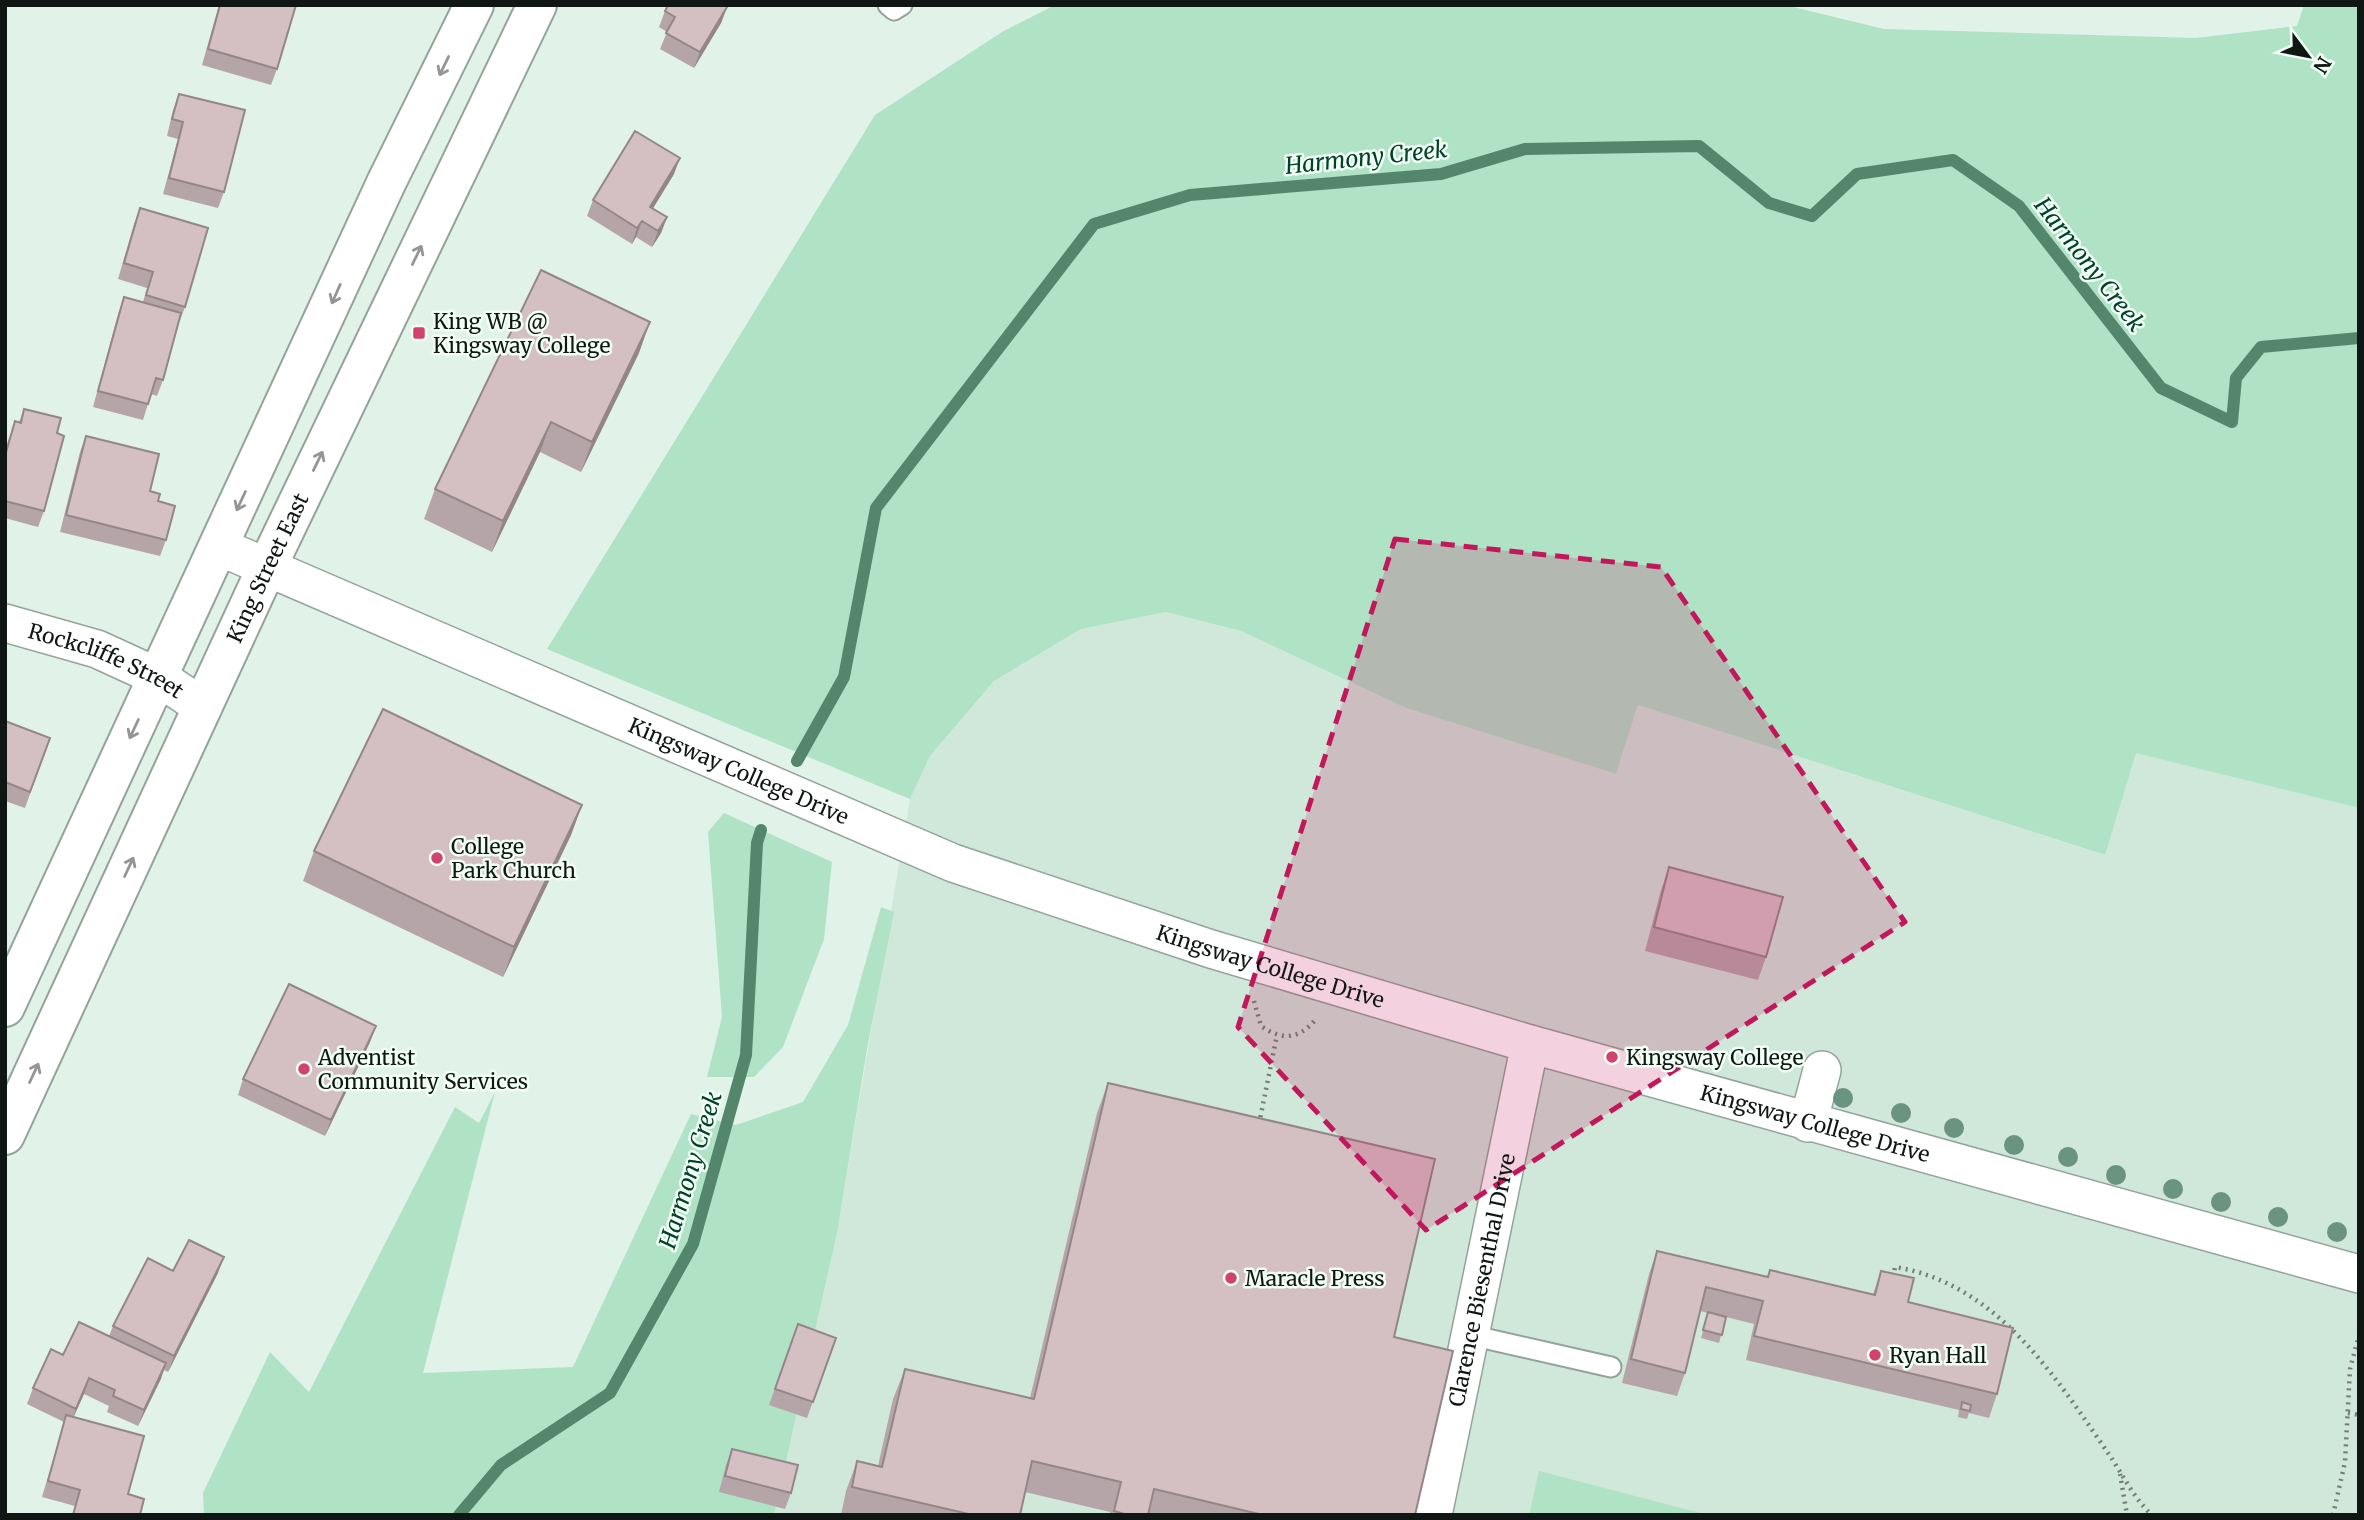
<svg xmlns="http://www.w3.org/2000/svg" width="2364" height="1520" viewBox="0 0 2364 1520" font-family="Merriweather,serif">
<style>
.built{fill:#cfe8da}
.green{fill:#b0e2c6}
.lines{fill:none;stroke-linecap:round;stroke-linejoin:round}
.stream{stroke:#53866b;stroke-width:12}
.service-casing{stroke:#93a39a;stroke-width:23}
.minor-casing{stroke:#93a39a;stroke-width:40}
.primary-casing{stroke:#93a39a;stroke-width:42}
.path{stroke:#737e78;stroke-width:4.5;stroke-dasharray:2 5;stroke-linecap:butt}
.service{stroke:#fff;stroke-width:19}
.minor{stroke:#fff;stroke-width:37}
.primary{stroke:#fff;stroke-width:38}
.tree{fill:#6b9381}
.wall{fill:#b6a5a8}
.shaded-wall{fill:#948688}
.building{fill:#d4c0c3;stroke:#948688;stroke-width:2}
.oneway{stroke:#939695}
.marked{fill:#c2185b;fill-opacity:0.2;stroke:#c2185b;stroke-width:5;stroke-dasharray:14 9;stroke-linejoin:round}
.poi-dot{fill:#d1436e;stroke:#f1fff6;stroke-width:2.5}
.labels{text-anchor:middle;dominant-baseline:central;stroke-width:5;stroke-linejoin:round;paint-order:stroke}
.poi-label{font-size:21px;fill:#101613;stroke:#f1fff6;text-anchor:start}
.street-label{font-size:21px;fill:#101613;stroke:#f1fff6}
.water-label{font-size:23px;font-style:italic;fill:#034028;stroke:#f1fff6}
</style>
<rect width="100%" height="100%" fill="#e1f2e8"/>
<path class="built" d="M1166 612 1241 631 1406 708 1616 774 1638 705 2104 855 2136 752 2359 808V1515H774L837 1233 910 799 930 756 994 681 1081 629Z"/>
<path class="green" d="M1055 5H1785L1884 29 2196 38 2297 26 2304 5H2359V808L2136 753 2105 855 1638 705 1616 774 1406 708 1241 631 1166 612 1081 629 994 681 930 756 910 799 547 649 875 115 1002 32Z
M724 813 832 862 824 939 783 1047 754 1077H707L722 1017 708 832Z
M881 907 894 912 868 1043 837 1233 774 1515H204L203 1493 270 1352 309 1392 455 1107 479 1123 495 1092 423 1373 573 1367 691 1114 736 1125 803 1102 848 1025Z
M1539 1471 1708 1515H1529Z"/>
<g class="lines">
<path class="stream" d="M797 761 844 677 876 508 1094 224 1190 195 1441 174 1525 149 1699 146 1769 203 1812 216 1857 174 1953 160 2019 206 2161 388 2232 422 2236 378 2261 347 2359 338
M459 1515 501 1465 610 1393 693 1244 746 1055 757 843 761 830"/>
<g class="service-casing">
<path id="service" d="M888 5 894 10 902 5
M1470 1335 1611 1367"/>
</g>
<g class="minor-casing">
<g id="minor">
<path id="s1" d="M220 547 953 863 1211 949 1530 1044 2359 1274"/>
<path id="s2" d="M5 623 97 649 158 677 203 707"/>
<path d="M1808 1123 1822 1070"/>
<path id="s3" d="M1433 1515 1530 1044"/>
</g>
</g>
<g class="primary-casing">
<g id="primary">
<path d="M5 1007 387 181 474 5"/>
<path id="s4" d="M5 1135 267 567 537 5"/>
</g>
</g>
<path class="path" d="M1254 1001 1261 1026C1281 1040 1299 1040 1315 1020
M1259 1124 1277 1035
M1893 1277 1895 1267C1996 1283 2055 1376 2108 1453 2122 1473 2134 1499 2152 1515
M2348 1413 2359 1415
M2120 1474 2127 1515
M2333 1515 2345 1462 2350 1369 2359 1335"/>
<use href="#service" class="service"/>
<use href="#minor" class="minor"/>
<use href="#primary" class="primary"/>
</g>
<g class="tree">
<circle cx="1843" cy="1098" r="10"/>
<circle cx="1901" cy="1113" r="10"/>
<circle cx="1954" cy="1128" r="10"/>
<circle cx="2014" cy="1145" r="10"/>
<circle cx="2068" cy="1157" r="10"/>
<circle cx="2116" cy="1175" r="10"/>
<circle cx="2173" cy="1189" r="10"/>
<circle cx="2221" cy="1202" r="10"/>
<circle cx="2278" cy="1217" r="10"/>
<circle cx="2337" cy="1232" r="10"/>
</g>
<path class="wall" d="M219 5H296L277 69 271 85 202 65Z
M727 7 721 23 694 68 660 49 667 32 659 27 665 11Z
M179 94 224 192 218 208 163 194 178 139 167 136 173 110Z
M674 174 653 208 667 217 661 233 652 247 636 237 632 244 587 216 593 200Z
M140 208 185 307 179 323 163 380 157 396 151 394 143 420 93 407 118 314 124 297 143 302 147 288 118 279 134 224Z
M639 353 581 472 540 452 492 552 424 519 435 489Z
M24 409 57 433 44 511 38 527 5 518V450L15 421 19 422Z
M86 436 150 491 158 501 166 540 160 556 60 532 80 452Z
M5 721 50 738 25 808 5 801Z
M582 805 571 835 503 977 303 881 314 851Z
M1669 867 1766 957 1758 980 1645 951 1661 890Z
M370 1042 325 1136 238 1095 243 1079Z
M1108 1083 1394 1337 1415 1515H1109L1110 1512 1025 1492 1020 1515H841L846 1491 857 1461 878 1466 893 1399 905 1369 1030 1398 1097 1113Z
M1657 1251 1767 1277 1770 1270 1873 1294 1881 1271 1908 1302 1997 1394 1989 1418 1969 1413 1967 1419 1958 1417 1959 1410 1746 1360 1754 1324 1726 1317 1719 1343 1701 1338 1708 1313 1700 1311 1685 1373 1677 1396 1622 1383 1649 1274Z
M173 1271 218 1273 168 1372 164 1370 138 1426 107 1412 109 1406 84 1394 73 1417 128 1494 140 1515H72L75 1506 42 1497 64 1422 27 1404 33 1388 63 1355 109 1336 113 1326Z
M798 1324 836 1338 807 1418 769 1405Z
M732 1449 791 1493 785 1509 719 1492 726 1465Z"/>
<path class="shaded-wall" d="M727 7 721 23 694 68 700 52Z
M680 158 674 174 644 223 650 207Z
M667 217 661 233 652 247 658 231Z
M642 221 636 237 632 244 637 228Z
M650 322 639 353 581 472 592 442Z
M551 422 540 452 492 552 503 521Z
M582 805 571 835 503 977 514 947Z
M376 1026 370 1042 325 1136 331 1120Z
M224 1257 218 1273 168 1372 174 1356Z
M166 1363 161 1379 138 1426 144 1410Z
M89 1378 84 1394 70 1425 76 1409Z"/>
<path class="building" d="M220 5H296L277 69 208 49Z
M668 5H723L727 7 700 52 666 33 675 17 665 11Z
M179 94 245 110 224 192 169 178 183 122 172 119Z
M635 131 680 158 650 207 667 217 658 231 642 221 637 228 593 200Z
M140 208 208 228 185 307 146 295 153 272 124 263Z
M541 270 650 322 592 442 551 422 503 521 435 489Z
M124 297 181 313 163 380 156 378 148 404 98 391Z
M24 409 61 418 57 433 64 436 44 511 5 501V456L15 421 21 423Z
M86 436 159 454 150 491 160 494 158 501 175 506 166 540 66 515Z
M383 709 582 805 514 947 314 851Z
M5 721 50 738 30 792 5 782Z
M1669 867 1783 897 1766 957 1654 927Z
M289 984 376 1026 331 1120 243 1079Z
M1108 1083 1435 1159 1394 1337 1453 1351 1415 1515H1263L1154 1489 1148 1515H1128L1114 1511 1121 1482 1032 1461 1020 1515H973L852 1487 857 1461 882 1467 905 1369 1034 1399Z
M189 1240 224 1257 174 1356 113 1326 148 1258 173 1271Z
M1657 1251 1768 1277 1770 1270 1875 1295 1881 1271 1914 1278 1908 1302 2013 1328 1997 1394 1754 1336 1763 1301 1706 1287 1685 1373 1631 1359Z
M1708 1312 1726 1317 1722 1335 1703 1330Z
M79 1322 166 1363 144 1410 113 1396 115 1390 89 1378 76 1409 33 1388 51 1349 63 1355Z
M798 1324 836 1338 813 1402 775 1389Z
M1962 1402 1971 1405 1970 1411 1961 1409Z
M66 1415 144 1436 128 1494 144 1499 140 1515H73L80 1490 48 1481Z
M732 1449 798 1465 791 1493 725 1476Z"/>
<defs><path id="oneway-shaft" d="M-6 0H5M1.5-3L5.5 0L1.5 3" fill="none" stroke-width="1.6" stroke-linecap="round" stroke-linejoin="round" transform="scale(1.75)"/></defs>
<g class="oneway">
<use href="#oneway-shaft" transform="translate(444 66) rotate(116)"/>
<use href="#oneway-shaft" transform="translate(417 255) rotate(-64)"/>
<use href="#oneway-shaft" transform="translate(336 294) rotate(114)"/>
<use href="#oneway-shaft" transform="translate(318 461) rotate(-64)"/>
<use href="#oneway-shaft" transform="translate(241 501) rotate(115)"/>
<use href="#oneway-shaft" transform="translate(134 729) rotate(115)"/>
<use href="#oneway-shaft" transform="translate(129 867) rotate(-65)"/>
<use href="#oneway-shaft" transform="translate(34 1073) rotate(-65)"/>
</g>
<path class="marked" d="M1395 539 1661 567 1905 922 1426 1230 1238 1027Z"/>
<g class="poi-dot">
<rect x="412" y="326" width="14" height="14" rx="3.5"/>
<circle cx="437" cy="858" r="7"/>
<circle cx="1612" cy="1057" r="7"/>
<circle cx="304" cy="1069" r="7"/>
<circle cx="1231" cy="1278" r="7"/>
<circle cx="1875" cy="1355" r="7"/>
</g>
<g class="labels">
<g class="poi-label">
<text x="433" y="321">King WB @<tspan x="433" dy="24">Kingsway College</tspan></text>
<text x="451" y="846">College<tspan x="451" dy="24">Park Church</tspan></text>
<text x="318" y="1057">Adventist<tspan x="318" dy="24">Community Services</tspan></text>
<text x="1626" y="1057">Kingsway College</text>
<text x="1245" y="1278">Maracle Press</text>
<text x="1889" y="1355">Ryan Hall</text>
</g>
<g class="street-label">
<text stroke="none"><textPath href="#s4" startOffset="625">King Street East</textPath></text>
<text stroke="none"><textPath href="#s2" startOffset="108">Rockcliffe Street</textPath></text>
<text stroke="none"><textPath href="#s1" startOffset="565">Kingsway College Drive</textPath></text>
<text stroke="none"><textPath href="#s1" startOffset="1132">Kingsway College Drive</textPath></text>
<text stroke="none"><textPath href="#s1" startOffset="1699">Kingsway College Drive</textPath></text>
<text stroke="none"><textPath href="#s3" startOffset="240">Clarence Biesenthal Drive</textPath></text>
</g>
<g class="water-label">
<text transform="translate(1366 157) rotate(-6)">Harmony Creek</text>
<text transform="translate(2090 264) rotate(52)">Harmony Creek</text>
<text transform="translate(690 1170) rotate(-73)">Harmony Creek</text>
</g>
</g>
<rect width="2364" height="1520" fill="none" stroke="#101613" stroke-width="14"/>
<g transform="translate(2308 56) rotate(122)" stroke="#f1fff6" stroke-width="5" paint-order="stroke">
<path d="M0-5L12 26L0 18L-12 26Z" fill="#101613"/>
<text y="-10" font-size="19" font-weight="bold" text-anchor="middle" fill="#101613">N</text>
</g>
</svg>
